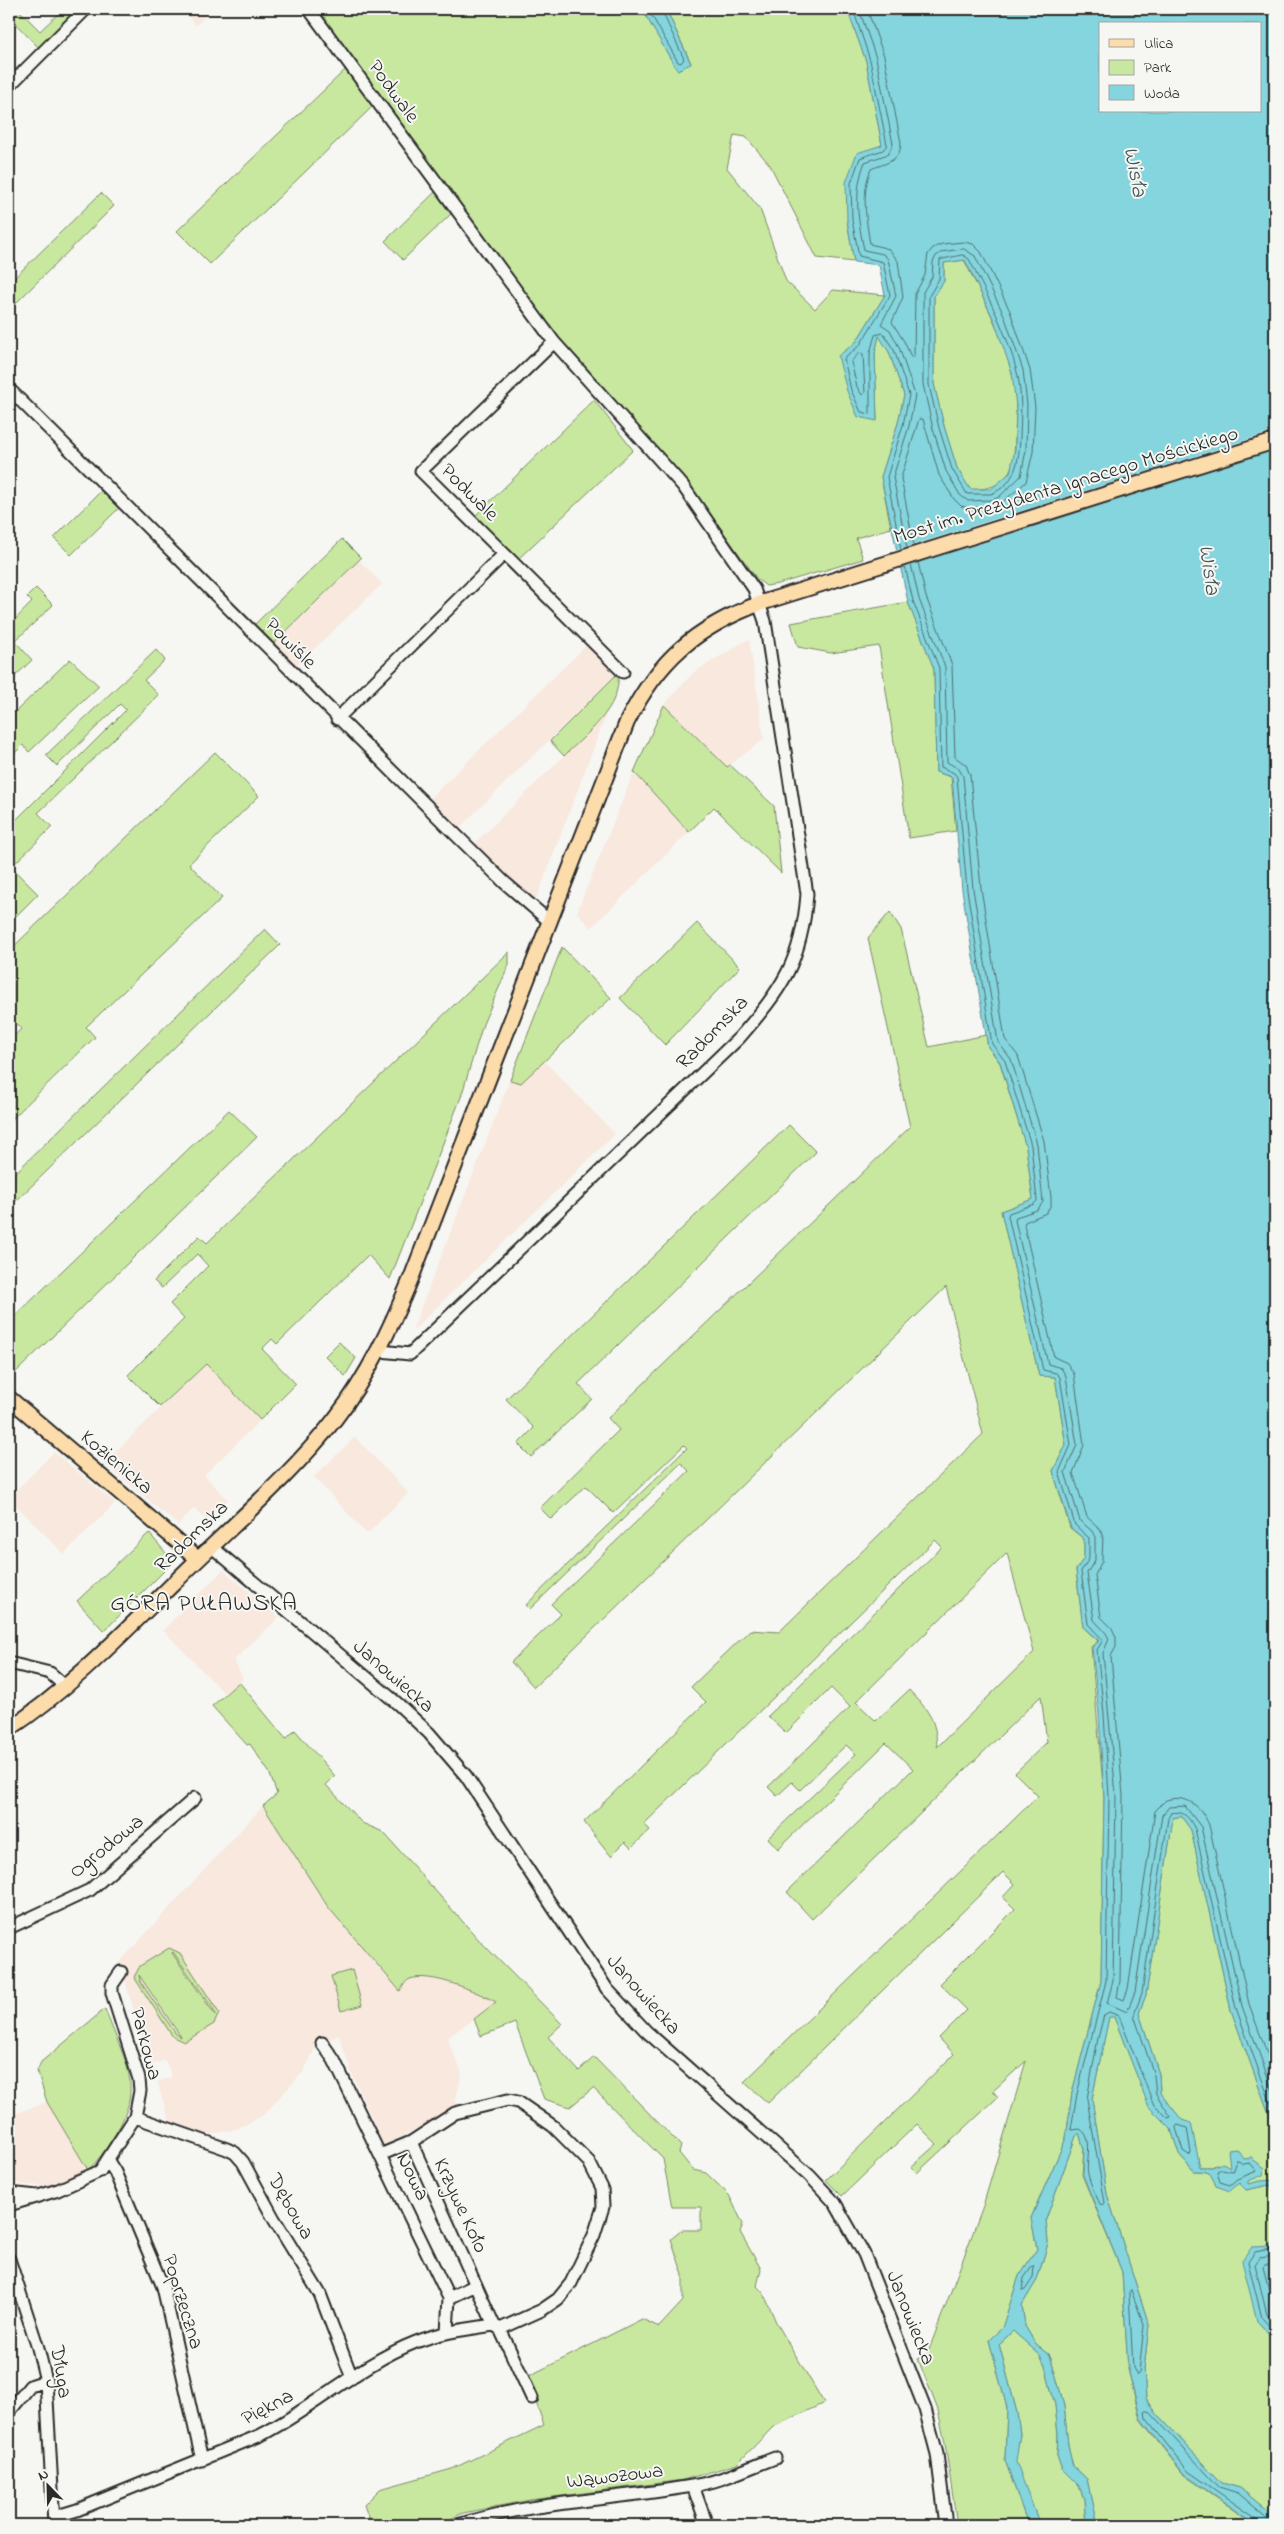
<svg xmlns="http://www.w3.org/2000/svg" width="1284" height="2534" viewBox="0 0 1284 2534" font-family="'Indie Flower',sans-serif">
<style>
.built{fill:#f8e8de}
.green{fill:#c8e8a0;stroke:#7a8a66;fill-rule:evenodd}
.water{fill:#84d5dd;stroke:#609196;fill-rule:evenodd}
.pier{fill:#f6f6f2}
.lines{fill:none;stroke-linecap:round;stroke-linejoin:round}
.shore{stroke:#4f6f72;stroke-width:1}
.minor-casing{stroke:#2b2b2b;stroke-width:15}
.major-casing{stroke:#2b2b2b;stroke-width:18}
.minor{stroke:#f6f6f2;stroke-width:11}
.major{stroke:#fddcac;stroke-width:14}
.labels{text-anchor:middle;dominant-baseline:central;stroke-width:4;stroke-linejoin:round;paint-order:stroke}
.street-label{font-size:21px;fill:#2b2b2b;stroke:#f6f6f2}
.water-label{font-size:22px;font-style:italic;fill:#415658;stroke:#f6f6f2}
.quarter-label{font-size:24px;letter-spacing:1px;fill:#2b2b2b;stroke:#f6f6f2}
</style>
<rect width="100%" height="100%" fill="#f6f6f2"/>
<filter id="ink" filterUnits="userSpaceOnUse"><feTurbulence type="fractalNoise" baseFrequency=".02" numOctaves="2"/><feDisplacementMap in="SourceGraphic" scale="10" xChannelSelector="R" yChannelSelector="G"/><feConvolveMatrix kernelMatrix="1 2 1 2 8 2 1 2 1" color-interpolation-filters="sRGB"/></filter>
<g filter="url(#ink)">
<path class="built" d="M181 9H213L196 25Z
M359 560 382 584 294 668 271 646Z
M749 639 764 739 727 767 664 705 693 673Z
M589 643 618 673 459 828 429 799Z
M606 715 535 902 475 843Z
M634 772 689 832 591 928 577 912Z
M544 1061 615 1134 412 1331 510 1080 521 1083Z
M206 1364 260 1420 204 1475 228 1500 207 1521 194 1508 178 1525 104 1463Z
M355 1437 408 1493 367 1534 314 1477Z
M54 1452 115 1503 64 1554 9 1498Z
M223 1570 279 1617 234 1660 243 1679 226 1695 163 1630Z
M263 1806 328 1907 400 1991 409 1979 425 1976 480 1992 496 2002 447 2038 462 2073 455 2101 460 2106 384 2146 351 2071 339 2035 317 2045 303 2072 262 2116 236 2129 207 2135 170 2123 157 2082 172 2077 165 2060 151 2065 123 1975 117 1965Z
M47 2102 88 2170 46 2186 24 2185 9 2181V2116Z"/>
<path class="green" d="M9 9H18L40 31 60 12 57 9H80L40 49 9 17Z
M315 9H642L677 70 691 63 666 9H847L866 61 882 145 847 220 854 262 817 258 770 165 746 137 734 135 727 168 760 209 786 281 815 309 833 290 885 295 856 342 859 417 877 420 875 353 879 335 889 352 904 395 898 423 881 477 891 528 856 538 863 559 778 584 766 586 757 579 699 498 578 364 550 329Z
M346 69 373 106 210 264 177 231Z
M435 192 451 214 403 260 385 241Z
M101 193 114 206 9 310V283Z
M964 260C982 296 1003 334 1012 374 1017 394 1016 414 1015 435 1014 472 1010 488 970 490L957 468 944 426 934 384V296L944 281V263Z
M594 400 633 450 516 561 473 518Z
M101 491 119 508 71 555 54 538Z
M342 539 361 558 271 646 252 627Z
M36 588 53 605 15 641 32 660 9 682V626L32 602 27 597Z
M908 602 934 669 936 772 951 777 956 831 909 838 879 646 831 653 798 647 791 623Z
M156 650 165 660 144 680 159 695 38 813 52 827 11 867 38 894 9 923V827L126 710 120 704 57 766 46 755Z
M70 659 99 686 29 752 23 745 9 759V735L14 730 9 724V718Z
M618 673C622 708 586 734 564 756L550 741Z
M664 705 727 767 730 765 774 806 781 873 714 807 689 832 634 772Z
M215 752 259 796 189 864 222 898 86 1027 95 1037 9 1122V1041L21 1029 9 1016V951Z
M890 912 901 929 929 1047 986 1035 988 1047 1000 1063 1026 1147 1033 1199 1001 1211 1039 1376 1055 1377 1066 1445 1053 1471 1070 1528 1084 1539V1558L1076 1570 1083 1627 1098 1641 1091 1647 1104 1797 1101 1981 1072 2093 1066 2138 1031 2218 1037 2249 1019 2276 1002 2329 989 2340 1007 2408 1005 2460 1028 2525H957L945 2443 938 2410 918 2359 927 2355 983 2206 1026 2061 993 2091 998 2097 917 2173 911 2167 937 2144 917 2124 842 2196 826 2180 954 2054 939 2038 967 2010 940 1984 1015 1909 1003 1897 1015 1884 1003 1872 768 2103 744 2082 1038 1796 1015 1773 1047 1742 1041 1696 812 1919 787 1892 913 1769 886 1743 778 1849 768 1838 856 1754 846 1745 800 1790 792 1782 777 1796 768 1787 850 1707 831 1688 786 1733 768 1716 942 1547 935 1540 644 1824 650 1830 631 1848 625 1842 611 1856 584 1822 706 1702 691 1687 750 1630 779 1632 983 1434 946 1287 534 1687 511 1662 561 1614 551 1604 689 1471 681 1463 530 1609 526 1605 687 1448 684 1445 613 1513 586 1486 551 1519 540 1508 619 1430 608 1418 910 1127 868 938ZM1007 1553 1034 1652 937 1747C936 1719 928 1710 909 1690L876 1721 856 1702Z
M697 923 740 967 665 1045 620 998Z
M265 929 280 945 15 1202 9 1196V1179Z
M562 947 611 998 521 1083 510 1080Z
M509 952V965L483 1024 461 1097 390 1279 368 1255 277 1344 272 1339 262 1349 296 1384 260 1420 206 1364 160 1407 128 1375 184 1319 170 1304 208 1266 197 1254 162 1288 154 1281 199 1236 207 1243Z
M229 1110 257 1137 9 1379V1322Z
M789 1125 816 1152 578 1384 592 1399 531 1457 518 1444 534 1428 506 1399Z
M339 1342 356 1358 345 1376 325 1356Z
M149 1533 170 1558V1565L104 1631 77 1601Z
M239 1682 286 1739 295 1730 335 1776 326 1785 362 1823 383 1832 480 1941 562 2024 548 2037 579 2071 594 2057 681 2146 679 2153 693 2170 706 2173 729 2195 743 2224 740 2232 761 2269 757 2286 764 2294 776 2322 824 2403 773 2427 737 2464 683 2480 530 2500 463 2513 437 2525H371L364 2505 380 2489 452 2469 544 2425 527 2377 642 2319 659 2327 683 2301V2275L671 2239 682 2230H701V2207H672L663 2159 593 2088 570 2107 544 2099 515 2023 481 2036 474 2019 496 2002C476 1991 431 1972 410 1979 405 1981 403 1987 400 1991L328 1907 263 1806 277 1794 269 1772 250 1744 247 1745 212 1706Z
M1181 1816 1191 1830 1231 2010 1275 2130V2180C1266 2182 1257 2181 1248 2184L1247 2181 1230 2167 1217 2164 1212 2167H1200L1182 2121 1160 2092 1159 2074 1139 2013 1146 1995 1173 1818Z
M169 1948 180 1953 219 2013 214 2024 184 2042 173 2037 134 1977 140 1966ZM173 1952 213 2009 215 2015 172 1953ZM139 1975 181 2037 176 2034 140 1981Z
M352 1970 362 2005 341 2011 331 1976Z
M105 2009C124 2062 147 2086 112 2139 105 2150 98 2161 88 2170L47 2102 37 2071 41 2062Z
M1109 2016 1114 2017 1149 2106 1171 2129 1179 2154 1194 2171C1209 2171 1211 2173 1216 2186L1239 2183 1246 2190 1269 2185 1275 2188V2237L1271 2246 1257 2321 1275 2340V2517L1240 2488 1222 2483 1157 2414 1146 2398 1144 2369 1149 2325 1107 2194 1092 2099Z
M1079 2133 1084 2149 1082 2175 1122 2272 1128 2369 1140 2419 1184 2475 1256 2525H1097L1087 2479 1073 2466 1068 2445 1064 2405 1050 2355 1035 2343 1025 2326 1022 2305 1037 2280 1048 2243 1046 2219 1076 2136Z
M1013 2331 1040 2355 1045 2366 1055 2405 1058 2434 1057 2455 1062 2469 1079 2486 1084 2499 1086 2525H1040L1015 2462 1020 2434 1017 2413 999 2344Z"/>
<path class="water" d="M642 9H666L691 64 677 70Z
M847 9H1275V2130L1231 2010 1191 1830 1181 1816 1173 1818 1146 1995 1139 2013 1159 2074 1160 2092 1182 2120 1191 2123 1200 2167H1212L1223 2163 1230 2167 1228 2150 1237 2149 1244 2159 1251 2158 1265 2168 1263 2175 1248 2181V2184L1260 2181 1275 2180V2189L1269 2185 1246 2190 1239 2183 1230 2191 1216 2186C1211 2173 1209 2171 1194 2171L1179 2154 1171 2129 1149 2107 1114 2017H1109L1092 2099 1107 2194 1149 2325 1144 2369 1146 2398 1157 2414 1222 2483 1240 2488 1275 2517V2525H1257L1184 2474 1141 2419 1128 2369 1122 2272 1083 2175 1084 2149 1079 2133 1076 2136 1046 2219 1048 2243 1037 2280 1022 2305 1025 2326 1035 2343 1050 2355 1064 2405 1068 2445 1073 2466 1087 2479 1097 2525H1086L1084 2499 1079 2486 1062 2469 1057 2455 1058 2434 1055 2405 1045 2366 1040 2355 1013 2331 999 2344 1017 2413 1020 2434 1016 2462 1040 2525H1028L1005 2460 1007 2408 989 2340 1002 2328 1019 2276 1037 2249 1031 2218 1066 2138 1072 2093 1101 1981 1104 1797 1099 1715 1092 1647 1099 1641 1083 1627 1076 1570 1084 1558V1539L1071 1528 1053 1471 1066 1445 1055 1377 1039 1376 1001 1211 1033 1199 1026 1147 1000 1062 988 1047 962 890 952 777 936 772 934 669 908 602 881 477 898 423 904 395 889 352 879 336 875 353 877 421 858 417 847 391 838 356 856 342 885 295 879 265 854 262 847 220 846 182 857 153 882 145 866 61ZM1100 24H1260V111H1100ZM965 260 994 320 1012 373 1016 406 1015 449 1010 473 991 489H970L957 468 944 426 934 384V296L944 281V263Z
M1275 2237 1273 2246 1275 2251V2340L1257 2321 1242 2261 1252 2247 1271 2246Z"/>
<path class="pier" d="M1275 431V450L898 569 894 551Z"/>
<g class="lines">
<path class="shore" d="M648 9 678 62 681 63 684 59 661 9
M853 9 870 60 887 145 883 150 860 158 851 183 852 220 859 256 883 262 890 295 860 345 844 359 851 390 861 412 870 414V353L875 335 883 333 894 350 909 395 903 425 887 477 901 550
M859 9 876 58 893 144 888 154 865 162C853 192 858 220 864 250L883 254 888 259 896 296 881 324 890 330 899 347 915 395 909 426 893 477 907 548
M867 9 884 56 901 143C900 162 885 163 871 169 861 193 866 218 870 244L889 249 898 261 903 297 892 322 905 343 911 357H914L915 294 925 275 928 254 933 248 942 244 964 242 973 244 981 252 1010 311 1030 370 1035 407 1033 452 1026 482 998 506 970 508 961 506 954 499 939 475 923 419H919L901 478 914 546
M964 249 975 256 1004 315 1023 370 1027 405 1026 450 1021 476 999 497 992 500 968 501 960 495 946 471 933 429 923 384V292L932 277 933 262 936 256 942 252Z
M963 255 969 259C987 295 1007 332 1017 372 1022 393 1021 415 1020 437 1019 461 1016 484 991 494H967L952 469 939 428 929 385V296L939 279 940 260Z
M860 353 863 355 865 393 862 395 857 387 851 362Z
M918 562 926 597 952 665 955 757 966 765 970 775 981 888 1005 1039 1018 1056 1044 1141 1051 1197V1205L1046 1213 1025 1222 1024 1225 1054 1357 1067 1363 1074 1374 1084 1445 1073 1473 1087 1517 1098 1527 1103 1535 1102 1561 1095 1575 1101 1617 1112 1628 1116 1637V1647L1111 1656 1123 1796 1120 1981 1117 1997 1124 2000 1128 1989 1155 1811 1166 1800C1187 1794 1201 1806 1209 1825L1249 2004 1275 2075
M911 564 919 599 945 667 947 762 959 769 963 776 973 889 998 1042 1011 1059 1037 1144 1043 1202 1037 1210 1016 1217 1015 1220 1048 1364 1061 1368 1066 1376 1077 1445 1065 1472 1080 1521 1092 1531 1095 1537V1560L1087 1573 1094 1620 1106 1633 1109 1639 1103 1653 1116 1796 1113 1981 1107 2003 1127 2012 1135 1992 1162 1815 1169 1807 1185 1806 1201 1827 1242 2006 1275 2097
M905 566 913 601 939 668 941 767 954 773 957 777 967 890 992 1044 1005 1061 1031 1145 1037 1201 1034 1204 1009 1213 1008 1216 1043 1370 1056 1373 1060 1377 1071 1445 1059 1472 1075 1525 1089 1538V1559L1081 1571 1088 1624 1103 1640 1097 1650 1104 1714 1109 1797 1106 1981 1077 2094 1071 2129 1073 2130 1080 2129C1095 2138 1085 2161 1088 2174 1090 2184 1096 2195 1100 2204L1103 2205 1105 2203 1087 2099 1098 2038 1104 2015 1109 2012 1119 2016 1153 2103 1168 2118 1171 2117 1156 2094 1154 2075 1134 2015 1142 1993 1168 1818 1171 1813C1185 1810 1189 1818 1195 1829L1236 2008 1275 2115
M1178 2125 1187 2128 1191 2153 1189 2155 1183 2151 1176 2128Z
M1237 2160 1243 2164 1250 2163 1257 2171 1237 2179 1230 2185 1220 2182 1217 2171 1222 2169 1232 2171Z
M1275 2248 1255 2252 1248 2262 1262 2318 1275 2332
M1275 2256 1259 2258 1255 2264 1267 2315 1275 2323
M1275 2264 1265 2265 1263 2267 1275 2312
M1034 2267 1033 2278 1025 2290 1022 2291 1024 2278 1031 2268Z
M1131 2290 1144 2325 1139 2373 1137 2375 1133 2368 1129 2293Z
M1259 2525 1257 2519 1188 2471 1146 2418 1145 2411H1149L1219 2487 1238 2493 1270 2520 1275 2521"/>
<g class="minor-casing">
<path id="minor" d="M309 9 554 342 683 486 754 589 765 621 807 894C802 961 782 989 739 1038L410 1354 380 1351
M9 86 86 9
M554 342 421 471 623 672
M9 389 452 831 504 882 549 921
M337 719 504 554
M211 1546 398 1704 429 1733 466 1776 607 1989 646 2031 809 2175 835 2203 864 2254 925 2409 937 2454 946 2525
M9 1663 50 1673 65 1686
M9 1928 90 1890 195 1798
M322 2043 334 2060 449 2298 447 2332
M135 2117 227 2149 235 2153 243 2162 274 2219 320 2294 352 2378
M411 2142 494 2325 500 2329
M380 2155 411 2142 455 2113 508 2100 518 2102 553 2126 589 2162 602 2188 603 2207 594 2235 571 2283 558 2299 542 2310 500 2329
M108 2161 115 2172 163 2287 202 2460
M9 2193 37 2196
M9 2205 58 2190 100 2171 135 2117 140 2091 139 2079 112 1993V1985L121 1972
M9 2259 38 2348 46 2381 54 2525
M449 2298 476 2285
M500 2329 532 2398
M9 2412 30 2386 46 2381
M693 2486 707 2525
M54 2517 77 2510 261 2435C314 2408 360 2364 416 2342 441 2332 467 2329 494 2325
M458 2525C534 2501 613 2500 692 2486 720 2482 748 2468 775 2458"/>
</g>
<g class="major-casing">
<path id="major" d="M9 1398 198 1559
M9 1729C71 1688 123 1633 176 1581 228 1529 290 1477 335 1419 369 1375 391 1327 412 1276L627 722C658 660 696 627 761 603L1275 441"/>
</g>
<use href="#minor" class="minor"/>
<use href="#major" class="major"/>
</g>
</g>
<g class="labels">
<g class="street-label">
<text transform="translate(393 92) rotate(54)">Podwale</text>
<text transform="translate(1066 486) rotate(-17)">Most im. Prezydenta Ignacego Mościckiego</text>
<text transform="translate(469 493) rotate(45)">Podwale</text>
<text transform="translate(290 644) rotate(45)">Powiśle</text>
<text transform="translate(713 1033) rotate(-46)">Radomska</text>
<text transform="translate(116 1463) rotate(40)">Kozienicka</text>
<text transform="translate(192 1537) rotate(-44)">Radomska</text>
<text transform="translate(393 1677) rotate(41)">Janowiecka</text>
<text transform="translate(107 1847) rotate(-39)">Ogrodowa</text>
<text transform="translate(643 1995) rotate(48)">Janowiecka</text>
<text transform="translate(145 2044) rotate(75)">Parkowa</text>
<text transform="translate(412 2177) rotate(64)">Nowa</text>
<text transform="translate(460 2206) rotate(65)">Krzywe Koło</text>
<text transform="translate(290 2207) rotate(60)">Dębowa</text>
<text transform="translate(182 2302) rotate(73)">Poprzeczna</text>
<text transform="translate(910 2318) rotate(68)">Janowiecka</text>
<text transform="translate(60 2372) rotate(81)">Długa</text>
<text transform="translate(268 2408) rotate(-28)">Piękna</text>
<text transform="translate(615 2477) rotate(-7)">Wąwozowa</text>
</g>
<g class="water-label">
<text transform="translate(1134 172) rotate(79)">Wisła</text>
<text transform="translate(1208 570) rotate(82)">Wisła</text>
</g>
<g class="quarter-label">
<text x="204" y="1604">GÓRA PUŁAWSKA</text>
</g>
</g>
<rect width="1284" height="2534" fill="none" stroke="#f6f6f2" stroke-width="30"/>
<rect x="15" y="15" width="1254" height="2504" fill="none" stroke="#2b2b2b" stroke-width="2" filter="url(#ink)"/>
<rect x="1099" y="22" width="162" height="90" fill="#f6f6f2" stroke="#a5a5a2"/>
<rect x="1109" y="39" width="25" height="8" fill="#fddcac" stroke="#a5a5a2"/>
<text x="1144" y="48" font-size="15" fill="#2b2b2b">Ulica</text>
<rect x="1109" y="60" width="25" height="15" fill="#c8e8a0" stroke="#a5a5a2"/>
<text x="1144" y="72" font-size="15" fill="#2b2b2b">Park</text>
<rect x="1109" y="85" width="25" height="15" fill="#84d5dd" stroke="#a5a5a2"/>
<text x="1144" y="98" font-size="15" fill="#2b2b2b">Woda</text>
<g transform="translate(48 2486) rotate(337)" stroke="#f6f6f2" stroke-width="4" paint-order="stroke">
<path d="M0-4L9 19L0 12L-9 19Z" fill="#2b2b2b"/>
<text y="-8" font-size="14" font-weight="bold" text-anchor="middle" fill="#2b2b2b">N</text>
</g>
</svg>
